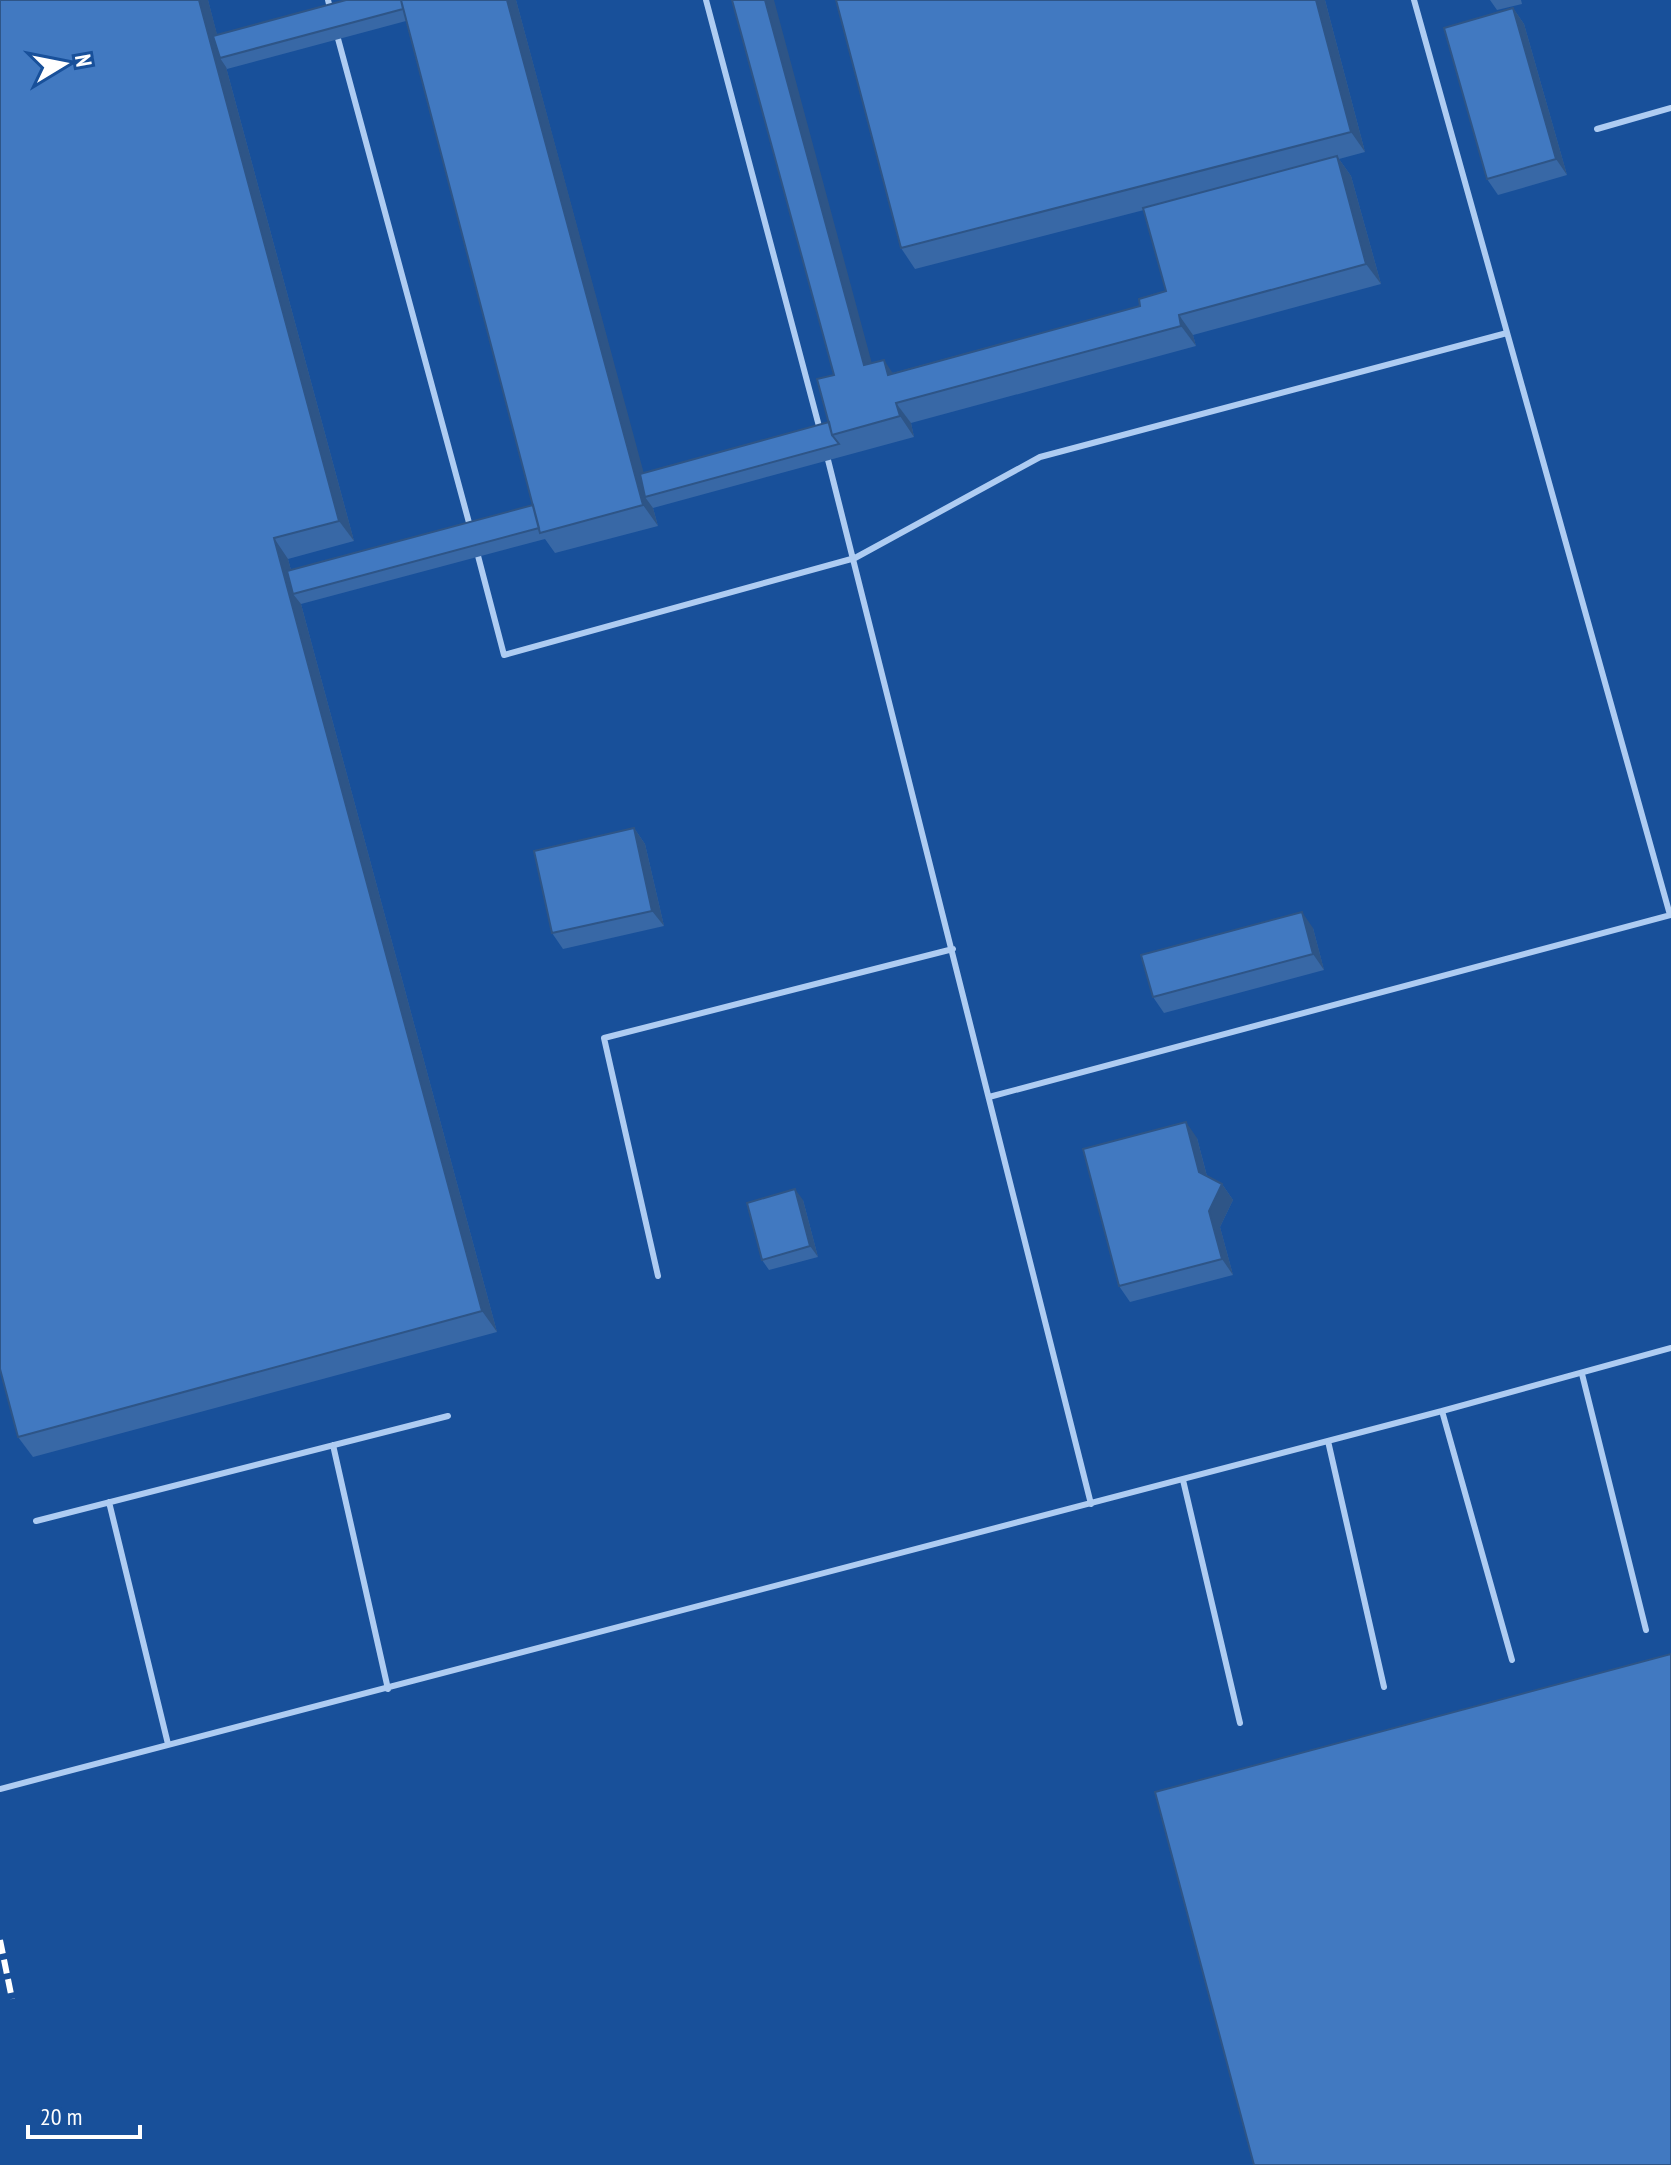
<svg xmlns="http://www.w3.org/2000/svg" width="1671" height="2165" viewBox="0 0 1671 2165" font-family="'PT Sans Narrow',sans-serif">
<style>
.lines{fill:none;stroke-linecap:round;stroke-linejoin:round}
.lane{stroke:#aeccf2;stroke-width:6}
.rail{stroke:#fff;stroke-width:6;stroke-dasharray:14 6;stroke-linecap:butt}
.wall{fill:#3868a6;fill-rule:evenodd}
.shaded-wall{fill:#2e5587}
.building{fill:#4179c1;stroke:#2e5587;stroke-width:2}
</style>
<rect width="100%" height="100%" fill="#18509a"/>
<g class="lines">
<path class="lane" d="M328 0 331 12
M706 0 820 430
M1414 0 1670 915
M337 35 471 530
M1597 129 1671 108
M826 452 1091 1504
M477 552 504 655 855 558 1040 457 1507 333
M989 1097 1671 915
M658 1276 604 1038 953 949
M1582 1374 1646 1630
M1442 1411 1512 1660
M1328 1441 1384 1687
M333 1445 388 1689
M1183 1480 1240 1723
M109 1502 168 1744
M36 1521 448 1416
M0 1789 1442 1411 1671 1348"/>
<path class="rail" d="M0 1940 12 1999"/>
</g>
<path class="wall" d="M208 0 217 35 346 0H516L643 473 829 422 834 375 872 363 893 373 1140 306 1166 291 1144 210 915 269 901 248 1325 0 1365 152 1339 159 1351 176 1381 284 1193 335 1196 346 911 423 914 437 653 508 658 526 555 553 545 539 301 604 497 1332 33 1457 18 1437ZM406 21 533 505 291 570 288 559 354 541 226 67 227 69Z
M1490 0H1521L1522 4 1497 10Z
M1513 8 1524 24 1567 175 1498 195 1487 179Z
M634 828 645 844 664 926 563 949 552 933Z
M1313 928 1324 970 1164 1013 1153 997Z
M1197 1138 1207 1176 1222 1184 1233 1200 1220 1227 1233 1275 1130 1302 1119 1286Z
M803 1200 818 1257 769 1270 762 1260Z"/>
<path class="shaded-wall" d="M199 0H208L223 57 220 58 226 67 354 541 339 521Z
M507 0H516L650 496 645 497 653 508 658 526 643 505Z
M765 0H774L878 386 864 365Z
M1316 0H1325L1365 152 1351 132Z
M1513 8 1524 24 1567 175 1556 159Z
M1337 156 1351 176 1381 284 1366 264Z
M1179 315 1193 335 1196 346 1181 326Z
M884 360 898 381 888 375Z
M896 403 911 423 914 437 900 416Z
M274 538 288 559 297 593 293 594 301 604 497 1332 482 1311Z
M634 828 645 844 664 926 652 911Z
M1302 912 1313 928 1324 970 1313 954Z
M1186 1122 1197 1138 1210 1188 1199 1172Z
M1222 1184 1233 1200 1220 1227 1233 1275 1222 1259 1209 1211Z
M795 1189 803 1200 818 1257 810 1246Z"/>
<path class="building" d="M0 0H199L339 521 274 538 482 1311 18 1437 0 1369Z
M346 0H401L403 9 220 58 213 36Z
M401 0H507L643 505 540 533Z
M732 0H765L864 365 884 360 888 375 1140 306 1139 299 1166 291 1143 208 1337 156 1366 264 1179 315 1181 326 896 403 900 416 832 435 817 379 834 375Z
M836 0H1316L1351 132 901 248Z
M1513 8 1556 159 1487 179 1444 28Z
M829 422 832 435 839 444 645 497 640 474Z
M533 505 539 528 293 594 287 571Z
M634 828 652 911 552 933 534 851Z
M1302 912 1313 954 1153 997 1141 955Z
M1186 1122 1199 1172 1222 1184 1209 1211 1222 1259 1119 1286 1083 1149Z
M795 1189 810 1246 762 1260 747 1203Z
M1671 1654V2165H1254L1155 1792Z"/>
<g transform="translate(64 64) rotate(80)" stroke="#18509a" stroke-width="6" paint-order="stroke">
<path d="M0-6L14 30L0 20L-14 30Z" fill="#ffffff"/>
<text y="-12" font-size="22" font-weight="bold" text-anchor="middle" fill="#ffffff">N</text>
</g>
<path d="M28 2125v12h112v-12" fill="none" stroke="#ffffff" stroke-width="4"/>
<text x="40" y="2125" font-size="24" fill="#ffffff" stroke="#18509a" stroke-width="6" paint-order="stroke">20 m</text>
</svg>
